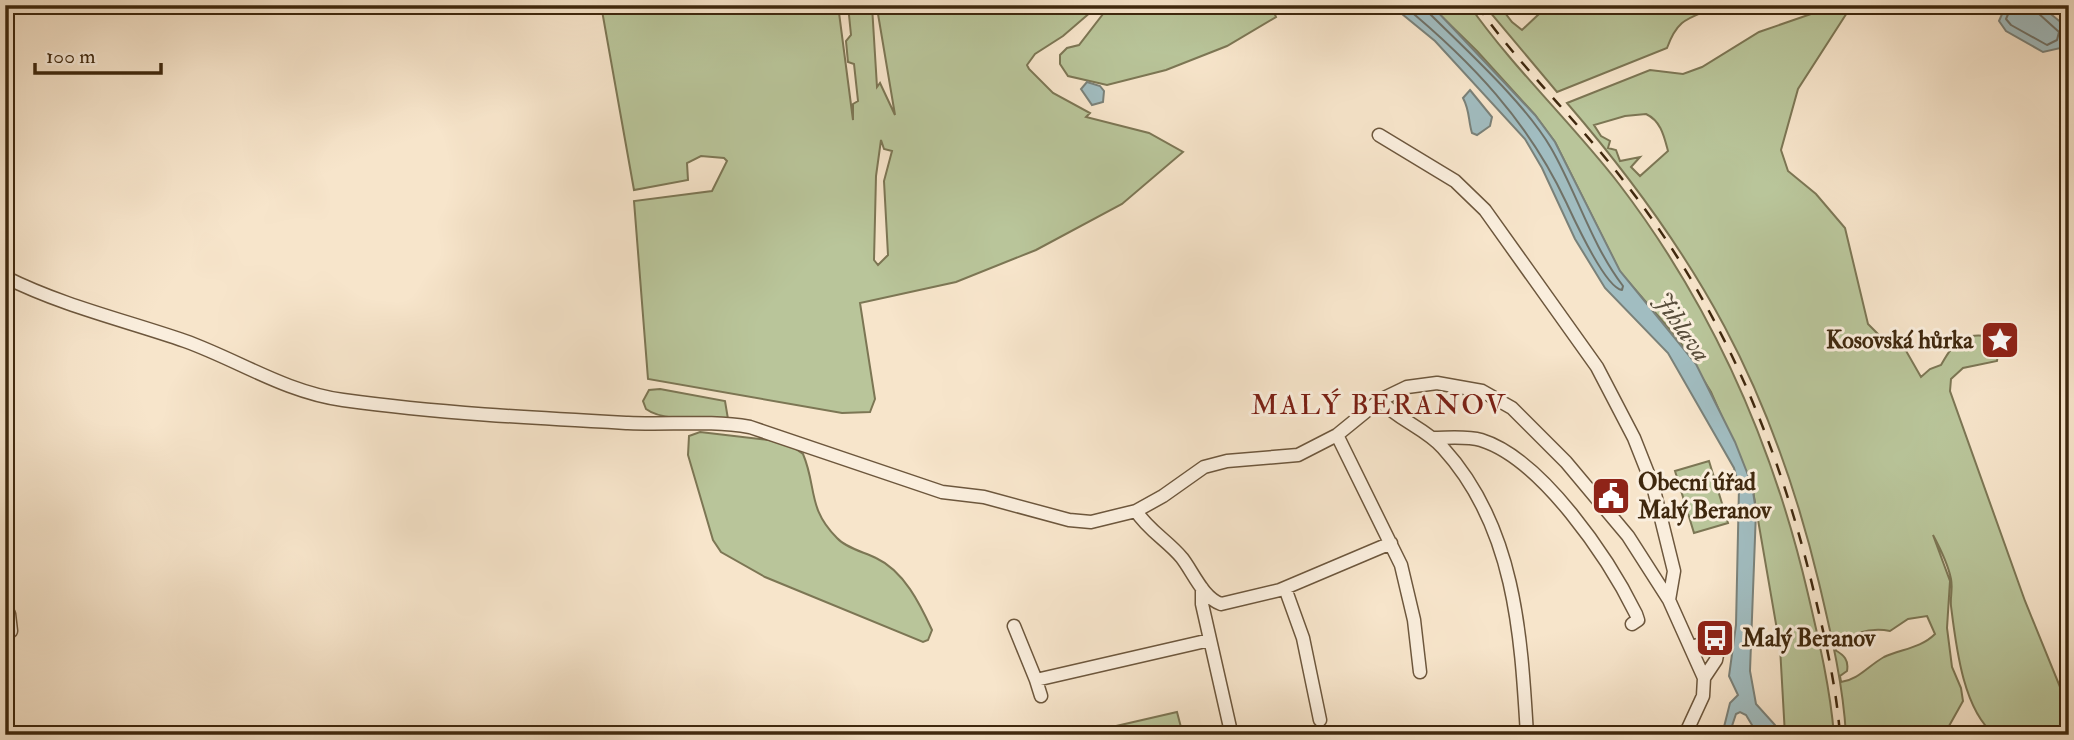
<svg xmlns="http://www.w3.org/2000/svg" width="2074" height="740" viewBox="0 0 2074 740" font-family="'IM FELL Double Pica',serif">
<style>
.green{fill:#b9c59a;stroke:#7c7654;stroke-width:2;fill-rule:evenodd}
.water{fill:#a1bdc1;stroke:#7a8179;stroke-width:2}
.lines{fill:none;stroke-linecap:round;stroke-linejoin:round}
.shore{stroke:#707268;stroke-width:2}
.minor-casing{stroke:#6d573d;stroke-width:15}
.minor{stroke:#faeedd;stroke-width:12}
.rail{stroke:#3f280e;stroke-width:2.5;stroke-dasharray:12 12;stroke-linecap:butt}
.labels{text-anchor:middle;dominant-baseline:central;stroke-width:6;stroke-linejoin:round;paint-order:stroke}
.poi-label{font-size:24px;font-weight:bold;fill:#3f280e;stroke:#faeedd;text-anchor:start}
.water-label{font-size:26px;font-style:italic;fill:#584d3b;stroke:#faeedd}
.quarter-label{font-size:28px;letter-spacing:2px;fill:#7a1f14;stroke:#faeedd}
</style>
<rect width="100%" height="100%" fill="#f7e5cb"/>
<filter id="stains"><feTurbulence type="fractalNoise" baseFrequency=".00286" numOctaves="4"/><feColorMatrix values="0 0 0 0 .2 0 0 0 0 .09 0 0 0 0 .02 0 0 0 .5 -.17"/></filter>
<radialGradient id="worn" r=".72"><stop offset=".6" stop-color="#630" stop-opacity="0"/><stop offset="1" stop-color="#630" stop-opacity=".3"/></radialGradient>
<path class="green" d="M601 5H838L853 120V104L858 101 854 64 848 62 846 41 851 35 848 5H1099L1063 36 1035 54 1027 65 1029 69 1053 93 1090 113 1086 117 1149 133 1183 152 1122 204 1036 250 956 282 860 303 875 399 870 412 842 413 648 379 634 201 712 191 727 161 724 158 701 156 687 163 688 180 634 190ZM872 6 877 8 895 115 880 83 877 87ZM881 140 884 149 892 151 884 181 888 255 878 265 874 260 876 176Z
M1110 5H1271L1276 17 1227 46 1166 70 1107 85 1068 76 1060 64V55L1067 48 1079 45Z
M1430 5H1469C1514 69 1571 122 1619 184 1713 307 1773 444 1808 594 1819 641 1830 687 1834 735H1785L1780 647 1752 485 1711 392 1679 340 1620 272 1555 142 1535 115 1477 51Z
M1484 5H1499L1512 22 1522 30 1540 13 1535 5H1720C1691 19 1679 15 1667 48L1557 92Z
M1837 5H1852L1798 89 1781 150 1788 171 1816 194 1845 228 1868 324 1879 335 1901 342 1921 377 1930 369 1941 365C1957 336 1966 331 2000 338L1997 361 1963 368 1951 379 1950 391 2025 601 2069 709V735H1995C1963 710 1956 646 1951 606 1950 597 1953 589 1951 579 1948 564 1940 548 1933 535L1950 581 1947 628 1952 667 1961 688 1963 701 1944 735H1846C1843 683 1831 634 1819 583 1772 387 1698 255 1567 103L1650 70 1683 74 1702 67 1759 32ZM1646 114C1661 121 1664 136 1668 151L1640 176 1631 167 1640 157 1620 161 1616 150 1608 148 1610 141 1601 136 1594 125 1625 116ZM1927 616 1935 634C1921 648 1902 649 1884 657 1868 666 1858 680 1841 682L1840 676 1847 671C1849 660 1844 655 1835 650 1844 633 1872 627 1890 631L1908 619Z
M660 389 725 401 728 419C704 418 663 422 646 409L643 401 649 390Z
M700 432 786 442 803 454C817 487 807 508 837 538 846 548 864 552 876 558 904 571 920 604 932 630L928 640 923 642 765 577 721 552 713 540 688 455 689 436Z
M1709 461 1728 523 1694 533 1675 471Z
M1177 712 1183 735H1077Z"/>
<path class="water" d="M1391 5H1430L1434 8 1535 115 1555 142 1620 271 1696 364 1735 442 1752 485 1756 511 1750 671 1756 704 1775 725 1778 735H1758L1746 715 1740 712 1736 714 1729 735H1722L1730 703 1738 695 1729 676 1736 625 1739 487 1734 468 1668 353 1605 288 1575 239 1542 168 1525 139 1435 41Z
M2006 5 2041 6 2063 24 2067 33 2065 47 2043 52 2006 31 1999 21Z
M1087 82 1100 86 1104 91 1103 102 1092 105 1081 89Z
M1470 90 1492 117 1490 126 1477 135 1472 133C1468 120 1470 111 1463 98Z"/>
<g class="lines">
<path class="shore" d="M1403 5C1471 61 1528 121 1566 202 1574 219 1605 288 1622 290L1623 286C1591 244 1577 193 1551 148 1525 103 1466 50 1429 13L1426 5
M2012 5 2006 19 2011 25 2047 45 2057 40 2059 32 2038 13 2036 5"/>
<g class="minor-casing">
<path id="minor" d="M1379 135 1455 181 1485 210 1597 367 1634 438 1653 486 1674 571 1669 600
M5 277C63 306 124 320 185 341 238 360 285 392 343 400 437 413 533 418 628 423 669 425 709 420 750 427L942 492 984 497 1069 520 1091 522 1136 511 1163 496 1204 467 1227 461 1298 455 1337 435 1380 400 1407 387 1437 383 1482 391 1512 408 1566 462 1628 536 1669 600 1704 678 1703 696 1685 735
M1380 400C1398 420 1425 428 1443 448 1515 527 1521 634 1527 735
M1337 435 1401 565 1414 620 1420 672
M1433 438C1448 438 1467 436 1481 440 1542 459 1609 559 1636 614L1638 620 1632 624
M1136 511C1148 530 1168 541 1182 558 1193 572 1203 598 1221 604L1280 590 1391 543
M1202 588V604L1231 732
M1285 588 1303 638 1320 720
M9 614 11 631
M1014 626 1036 680 1210 640
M1692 647 1711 641 1718 650 1716 660 1704 678
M1036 680 1041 696"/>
</g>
<use href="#minor" class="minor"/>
<path class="rail" d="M1477 5C1520 67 1577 120 1623 180 1717 300 1776 436 1812 584 1824 634 1836 683 1840 735"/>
</g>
<defs>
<g id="sight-square" transform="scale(2.0125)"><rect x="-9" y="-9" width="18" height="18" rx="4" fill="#8f2418" stroke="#faeedd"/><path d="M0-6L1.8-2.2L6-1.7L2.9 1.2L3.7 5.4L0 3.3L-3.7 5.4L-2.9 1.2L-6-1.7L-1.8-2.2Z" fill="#fff"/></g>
<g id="civic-square" transform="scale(2.0125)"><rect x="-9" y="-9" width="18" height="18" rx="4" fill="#8f2418" stroke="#faeedd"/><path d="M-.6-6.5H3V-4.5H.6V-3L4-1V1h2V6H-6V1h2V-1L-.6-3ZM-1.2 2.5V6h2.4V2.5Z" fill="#fff"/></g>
<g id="bus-square" transform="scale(2.0125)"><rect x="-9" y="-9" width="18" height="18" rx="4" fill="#8f2418" stroke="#faeedd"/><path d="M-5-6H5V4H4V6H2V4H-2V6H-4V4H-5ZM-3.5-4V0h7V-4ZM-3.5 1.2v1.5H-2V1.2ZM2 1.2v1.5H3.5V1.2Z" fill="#fff"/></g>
</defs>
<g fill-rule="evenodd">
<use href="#sight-square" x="2000" y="340"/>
<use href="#civic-square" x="1611" y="496"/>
<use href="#bus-square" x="1715" y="638"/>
</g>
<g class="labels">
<g class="poi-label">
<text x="1973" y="340" text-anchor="end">Kosovská hůrka</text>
<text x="1638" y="482">Obecní úřad<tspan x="1638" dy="28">Malý Beranov</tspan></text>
<text x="1742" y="638">Malý Beranov</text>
</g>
<g class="water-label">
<text transform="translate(1682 327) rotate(55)">Jihlava</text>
</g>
<g class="quarter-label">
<text x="1379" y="405">MALÝ BERANOV</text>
</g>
</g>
<rect width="2074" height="740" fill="none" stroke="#f7e5cb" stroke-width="28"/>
<rect x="7" y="7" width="2060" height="726" fill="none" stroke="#3f280e" stroke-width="3.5"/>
<rect x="14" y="14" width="2046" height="712" fill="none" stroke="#3f280e" stroke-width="2"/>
<path d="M35 63v10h126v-10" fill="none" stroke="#3f280e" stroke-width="3.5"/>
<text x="46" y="63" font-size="21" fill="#3f280e" stroke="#faeedd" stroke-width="5" paint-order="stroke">100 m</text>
<rect width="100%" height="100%" filter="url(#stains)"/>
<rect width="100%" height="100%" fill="url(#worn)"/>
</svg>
